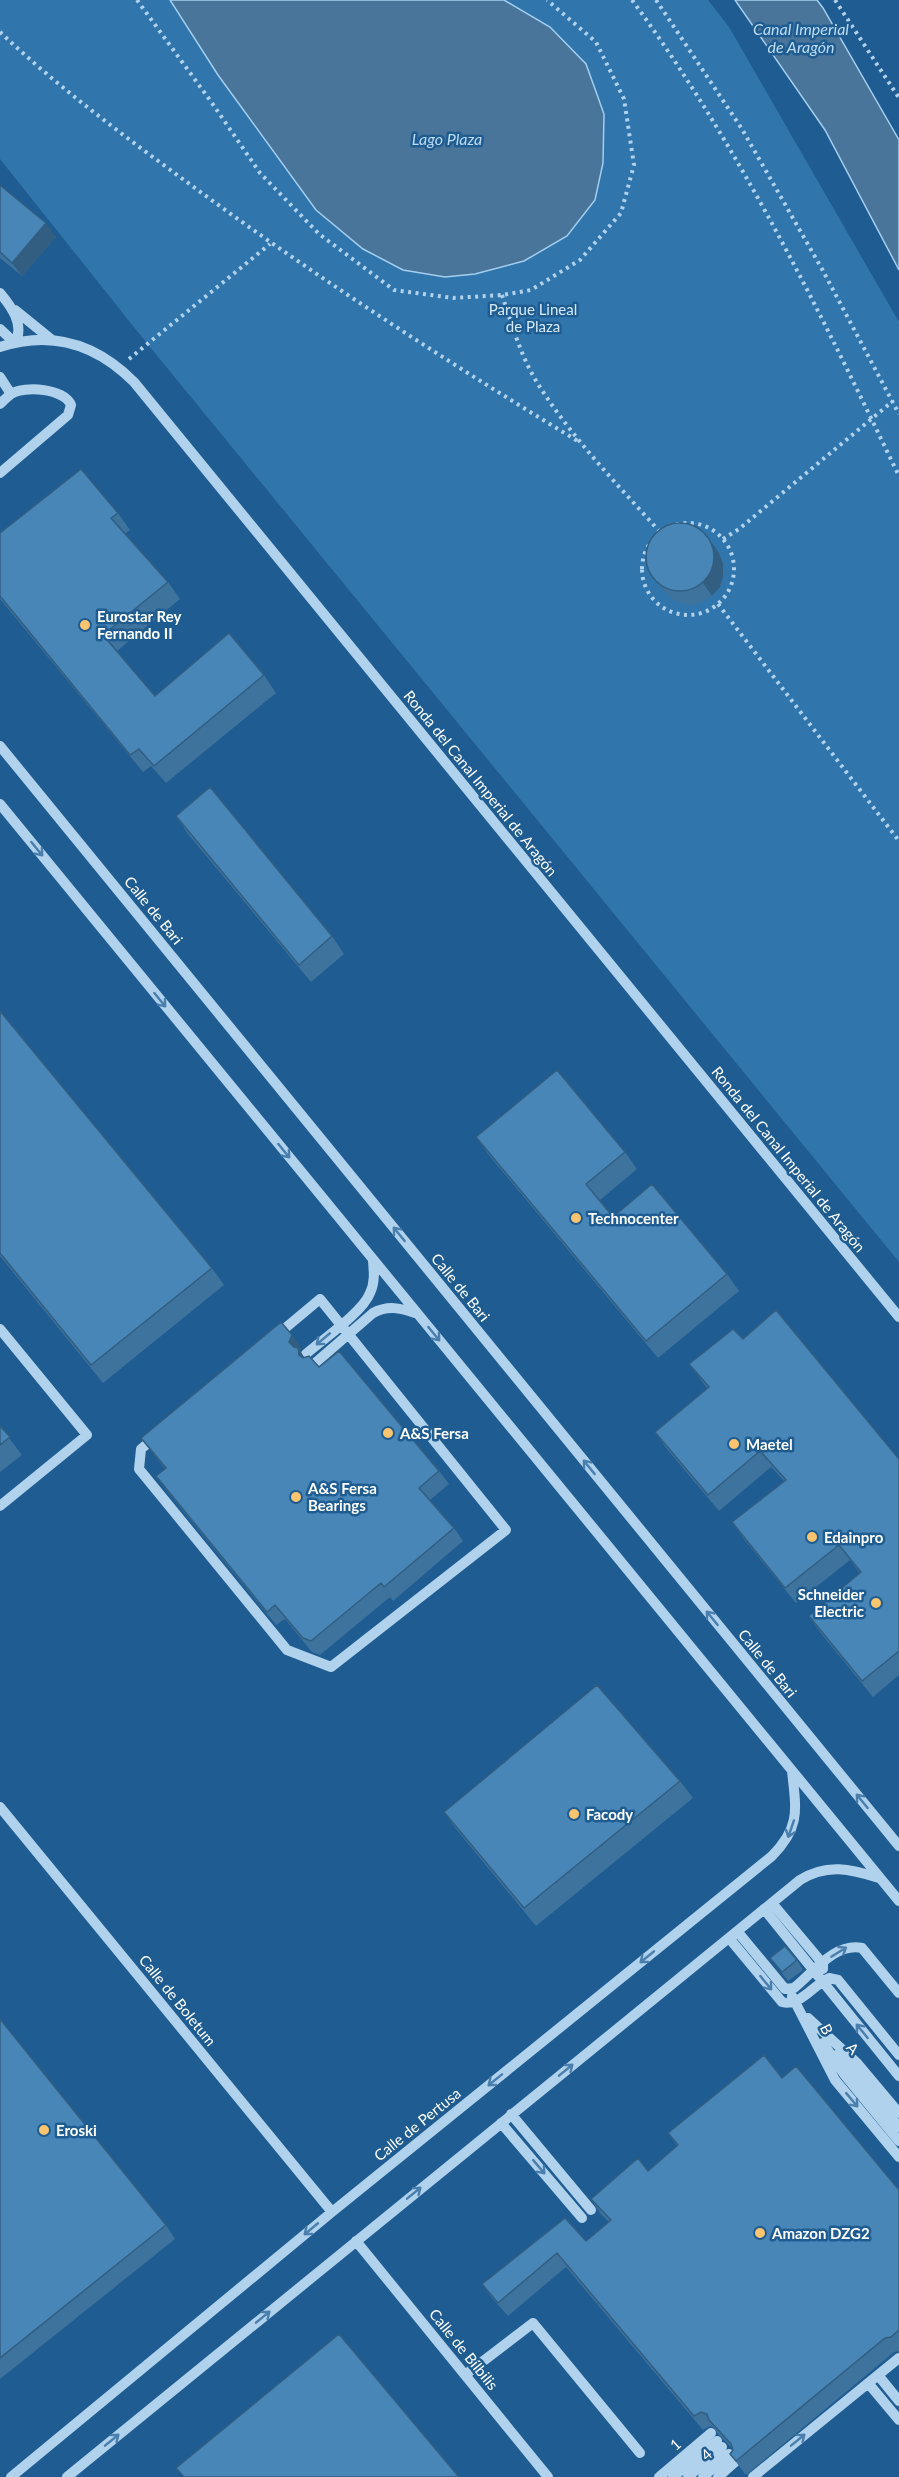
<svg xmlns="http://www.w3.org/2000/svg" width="899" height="2477" viewBox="0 0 899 2477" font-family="Lato,sans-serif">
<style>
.green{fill:#3075ac}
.water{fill:#4a759a;stroke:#a3ceef;stroke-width:1.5}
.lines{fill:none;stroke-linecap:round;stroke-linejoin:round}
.path{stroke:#b0d2ed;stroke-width:4;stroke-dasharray:3 4.5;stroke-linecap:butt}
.minor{stroke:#b0d2ed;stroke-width:10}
.wall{fill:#3e739e}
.shaded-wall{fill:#325e81}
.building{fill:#4886b8;stroke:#325e81;stroke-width:1.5}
.oneway{stroke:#4a7fad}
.poi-dot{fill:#fbc570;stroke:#1f5c91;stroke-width:2}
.labels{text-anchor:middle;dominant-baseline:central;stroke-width:5;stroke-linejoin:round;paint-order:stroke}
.park-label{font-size:15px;fill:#d5e9fa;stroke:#1f5c91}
.poi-label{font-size:15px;font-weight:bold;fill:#fff;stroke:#1f5c91;text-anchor:start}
.street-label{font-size:15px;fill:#fff;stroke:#1f5c91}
.water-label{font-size:16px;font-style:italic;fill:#bcdbf4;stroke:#1f5c91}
</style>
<rect width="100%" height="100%" fill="#1f5c91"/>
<path class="green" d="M0 0H708L729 27 899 322V1262L141 336 0 159Z"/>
<path class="water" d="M170 0H504L550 27 586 64 604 114 603 163 595 200 567 236 524 261 475 274 445 277 403 270 363 249 316 210 218 75Z
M735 0H817L823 8 899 140V270L825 130Z"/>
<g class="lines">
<path class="path" d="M137 0 212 103 260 173 319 234 394 290 453 298 502 295 531 290 580 260 621 213 634 165 624 99 596 42 547 0
M632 0C740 147 820 312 899 476
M656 0 742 129 822 269 899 414
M835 0 899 98
M0 32C60 89 128 139 195 188 319 279 449 363 581 443
M502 295C512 325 521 357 538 384 572 438 617 484 660 532
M129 359 270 244
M642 569a46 46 0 1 1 92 0a46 46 0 1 1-92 0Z
M723 539 739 529 893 401
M718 604 899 841"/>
<path class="minor" d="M0 293C11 306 25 325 15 343L0 329
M15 310 52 340
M0 347C52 330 96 344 134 382L899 1317
M0 377 11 394
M0 404C3 401 7 397 11 394 25 385 65 389 71 405L68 415 0 473
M0 746 899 1846
M0 804 899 1901
M320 1299 506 1530 331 1667 287 1650 139 1469 141 1449Z
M0 1329 87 1435 0 1506
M306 1354C322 1340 363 1312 370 1293 375 1283 374 1272 373 1261
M314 1364 373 1313C388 1305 400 1308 415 1313
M0 1807 332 2212
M772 1903 823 1964V1969
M764 1909 899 2076
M737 1931 785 1989 794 1988C813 1973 835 1942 862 1948L899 1993
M729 1938 782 2002C800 2007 813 1985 829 1978L838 1980 899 2055
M792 1996 835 2080 899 2157
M808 2018 857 2063 899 2113
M823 2043 844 2074 899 2141
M838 2054 899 2127
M511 2114 591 2210
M501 2123 582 2218
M356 2241 548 2477
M465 2375 533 2323 640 2453
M878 2375 899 2401
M868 2383 899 2420
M11 2477 332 2212 772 1856C801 1827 796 1809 792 1771
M67 2477 800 1880C827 1863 851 1869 879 1878
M659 2477 711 2433
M673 2477 717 2441
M688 2477 722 2447
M703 2477 729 2454
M718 2477 735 2462
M753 2477 899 2358"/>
</g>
<path class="wall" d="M0 185 56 237 22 276 0 258Z
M118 513 130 530 125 534 168 582 180 599 117 651 155 696 264 675 276 693 166 783 151 766 143 772 0 599V533Z
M719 553 723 564V576L720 587 712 596 702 602 691 605 679 603 669 597 661 588 651 575Z
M176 816 332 936 344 954 311 982 188 834Z
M0 1011 212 1268 224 1285 103 1383 0 1256Z
M476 1137 625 1152 637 1169 600 1200 613 1217 727 1274 739 1291 658 1358 488 1154Z
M743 1339 899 1459V1675L873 1697 819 1631 809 1616 860 1573 850 1560 796 1603 743 1538 732 1522 784 1481 771 1467 719 1511 666 1448 655 1432 707 1388 689 1364Z
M301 1348 300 1351 304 1358 319 1367 439 1471 449 1484 430 1500 454 1528 463 1541 393 1601 390 1597 320 1655 312 1652 285 1619 276 1625 166 1490 156 1476 165 1469 141 1438Z
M0 1426 22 1455 0 1472Z
M680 1781 693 1798 536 1926 456 1829 444 1812Z
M770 1958 797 1960 803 1970 788 1981Z
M0 2019 166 2225 175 2239 0 2379Z
M782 2078 899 2190V2351L894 2352 864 2377 746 2475 730 2454 733 2450 732 2448 718 2434 713 2427 710 2426 703 2430 566 2267 508 2316 492 2298 482 2284 586 2241 609 2222 600 2213 591 2199 648 2171 677 2146 668 2133Z"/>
<path class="shaded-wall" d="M46 223 56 237 22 276 12 263Z
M709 539 719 553 723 564V576L720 587 712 596 703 583Z
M292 1335 301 1348 300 1351 307 1361 308 1368 289 1342Z"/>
<path class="building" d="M0 185 46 223 12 263 0 252Z
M81 469 118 513 111 518 168 582 103 635 155 696 229 633 264 675 154 766 139 749 130 755 0 596V533Z
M646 557a34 34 0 1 1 68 0a34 34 0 1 1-68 0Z
M210 787 332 936 299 965 176 816Z
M0 1011 212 1268 91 1365 0 1253Z
M557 1070 625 1152 586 1184 613 1217 652 1184 727 1274 646 1341 476 1137Z
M776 1310 899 1459V1651L862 1681 809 1616 861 1572 839 1545 785 1588 732 1522 786 1480 760 1451 708 1495 655 1432 709 1387 689 1364 733 1329 743 1339Z
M281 1322 292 1335 289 1342 294 1347 298 1348 299 1355 303 1358 309 1356 319 1367 339 1351 439 1471 419 1488 454 1528 384 1587 381 1583 311 1641 303 1638 275 1605 267 1612 156 1476 166 1468 141 1438Z
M0 1426 10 1437 0 1445Z
M597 1685 680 1781 524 1908 444 1812Z
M785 1946 797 1960 782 1972 770 1958Z
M0 2019 166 2225 0 2358Z
M764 2055 782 2078 796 2066 899 2190V2330L891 2337 885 2338 736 2461 730 2454 733 2450 731 2444 709 2420 707 2414 701 2412 694 2416 557 2253 498 2303 482 2284 565 2218 586 2241 611 2220 591 2199 638 2158 648 2171 678 2145 668 2133Z
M339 2334 459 2477H184L176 2468Z"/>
<defs><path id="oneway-shaft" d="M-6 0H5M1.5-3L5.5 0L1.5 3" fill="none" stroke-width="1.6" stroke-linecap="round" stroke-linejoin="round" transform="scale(1.5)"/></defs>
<g class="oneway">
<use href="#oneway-shaft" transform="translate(37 849) rotate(51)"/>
<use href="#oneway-shaft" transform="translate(160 1000) rotate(51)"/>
<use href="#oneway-shaft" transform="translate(284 1151) rotate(51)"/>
<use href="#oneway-shaft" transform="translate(399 1234) rotate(-129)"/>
<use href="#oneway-shaft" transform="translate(434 1334) rotate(51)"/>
<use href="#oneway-shaft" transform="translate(323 1339) rotate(140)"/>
<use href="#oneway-shaft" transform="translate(589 1467) rotate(-129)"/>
<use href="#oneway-shaft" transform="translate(712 1618) rotate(-129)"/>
<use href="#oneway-shaft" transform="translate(862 1801) rotate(-129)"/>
<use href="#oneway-shaft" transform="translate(791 1829) rotate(109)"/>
<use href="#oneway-shaft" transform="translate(839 1952) rotate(-32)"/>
<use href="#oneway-shaft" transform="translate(647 1957) rotate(141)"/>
<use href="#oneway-shaft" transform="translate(766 1983) rotate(51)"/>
<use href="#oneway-shaft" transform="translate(862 2031) rotate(-129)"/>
<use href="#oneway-shaft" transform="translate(566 2070) rotate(-39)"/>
<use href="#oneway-shaft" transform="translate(495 2080) rotate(141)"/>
<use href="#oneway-shaft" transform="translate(852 2100) rotate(50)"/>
<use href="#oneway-shaft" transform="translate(539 2167) rotate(50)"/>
<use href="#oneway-shaft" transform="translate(414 2193) rotate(-39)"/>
<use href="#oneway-shaft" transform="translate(311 2229) rotate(140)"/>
<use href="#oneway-shaft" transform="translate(263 2317) rotate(-39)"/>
<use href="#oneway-shaft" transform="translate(112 2440) rotate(-39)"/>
<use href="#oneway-shaft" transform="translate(798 2440) rotate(-39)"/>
</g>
<g class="poi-dot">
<circle cx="85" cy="625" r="6"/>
<circle cx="576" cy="1218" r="6"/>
<circle cx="388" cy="1433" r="6"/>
<circle cx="734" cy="1444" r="6"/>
<circle cx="296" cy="1497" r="6"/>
<circle cx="812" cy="1537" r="6"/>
<circle cx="876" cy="1603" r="6"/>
<circle cx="574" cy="1814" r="6"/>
<circle cx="44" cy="2130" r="6"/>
<circle cx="760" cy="2233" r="6"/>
</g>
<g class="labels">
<g class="park-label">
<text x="533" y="309">Parque Lineal<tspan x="533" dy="17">de Plaza</tspan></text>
</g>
<g class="poi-label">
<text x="97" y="616">Eurostar Rey<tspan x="97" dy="17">Fernando II</tspan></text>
<text x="588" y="1218">Technocenter</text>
<text x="400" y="1433">A&amp;S Fersa</text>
<text x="746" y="1444">Maetel</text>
<text x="308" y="1488">A&amp;S Fersa<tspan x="308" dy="17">Bearings</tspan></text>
<text x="824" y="1537">Edainpro</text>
<text x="864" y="1594" text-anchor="end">Schneider<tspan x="864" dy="17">Electric</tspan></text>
<text x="586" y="1814">Facody</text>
<text x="56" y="2130">Eroski</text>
<text x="772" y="2233">Amazon DZG2</text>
</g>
<g class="street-label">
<text transform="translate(481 783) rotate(51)">Ronda del Canal Imperial de Aragón</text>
<text transform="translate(154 910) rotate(51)">Calle de Bari</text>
<text transform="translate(789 1159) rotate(51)">Ronda del Canal Imperial de Aragón</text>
<text transform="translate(461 1287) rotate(51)">Calle de Bari</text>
<text transform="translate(768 1663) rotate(51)">Calle de Bari</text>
<text transform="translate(178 2000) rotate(51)">Calle de Boletum</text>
<text transform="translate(827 2029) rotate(64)">B</text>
<text transform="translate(853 2048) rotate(48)">A</text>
<text transform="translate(417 2124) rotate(-39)">Calle de Pertusa</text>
<text transform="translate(464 2349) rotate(51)">Calle de Bílbilis</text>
<text transform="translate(675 2444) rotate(-41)">1</text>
<text transform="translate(706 2454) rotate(-41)">4</text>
</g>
<g class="water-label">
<text x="801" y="28">Canal Imperial<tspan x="801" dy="18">de Aragón</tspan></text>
<text x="447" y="138">Lago Plaza</text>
</g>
</g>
</svg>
